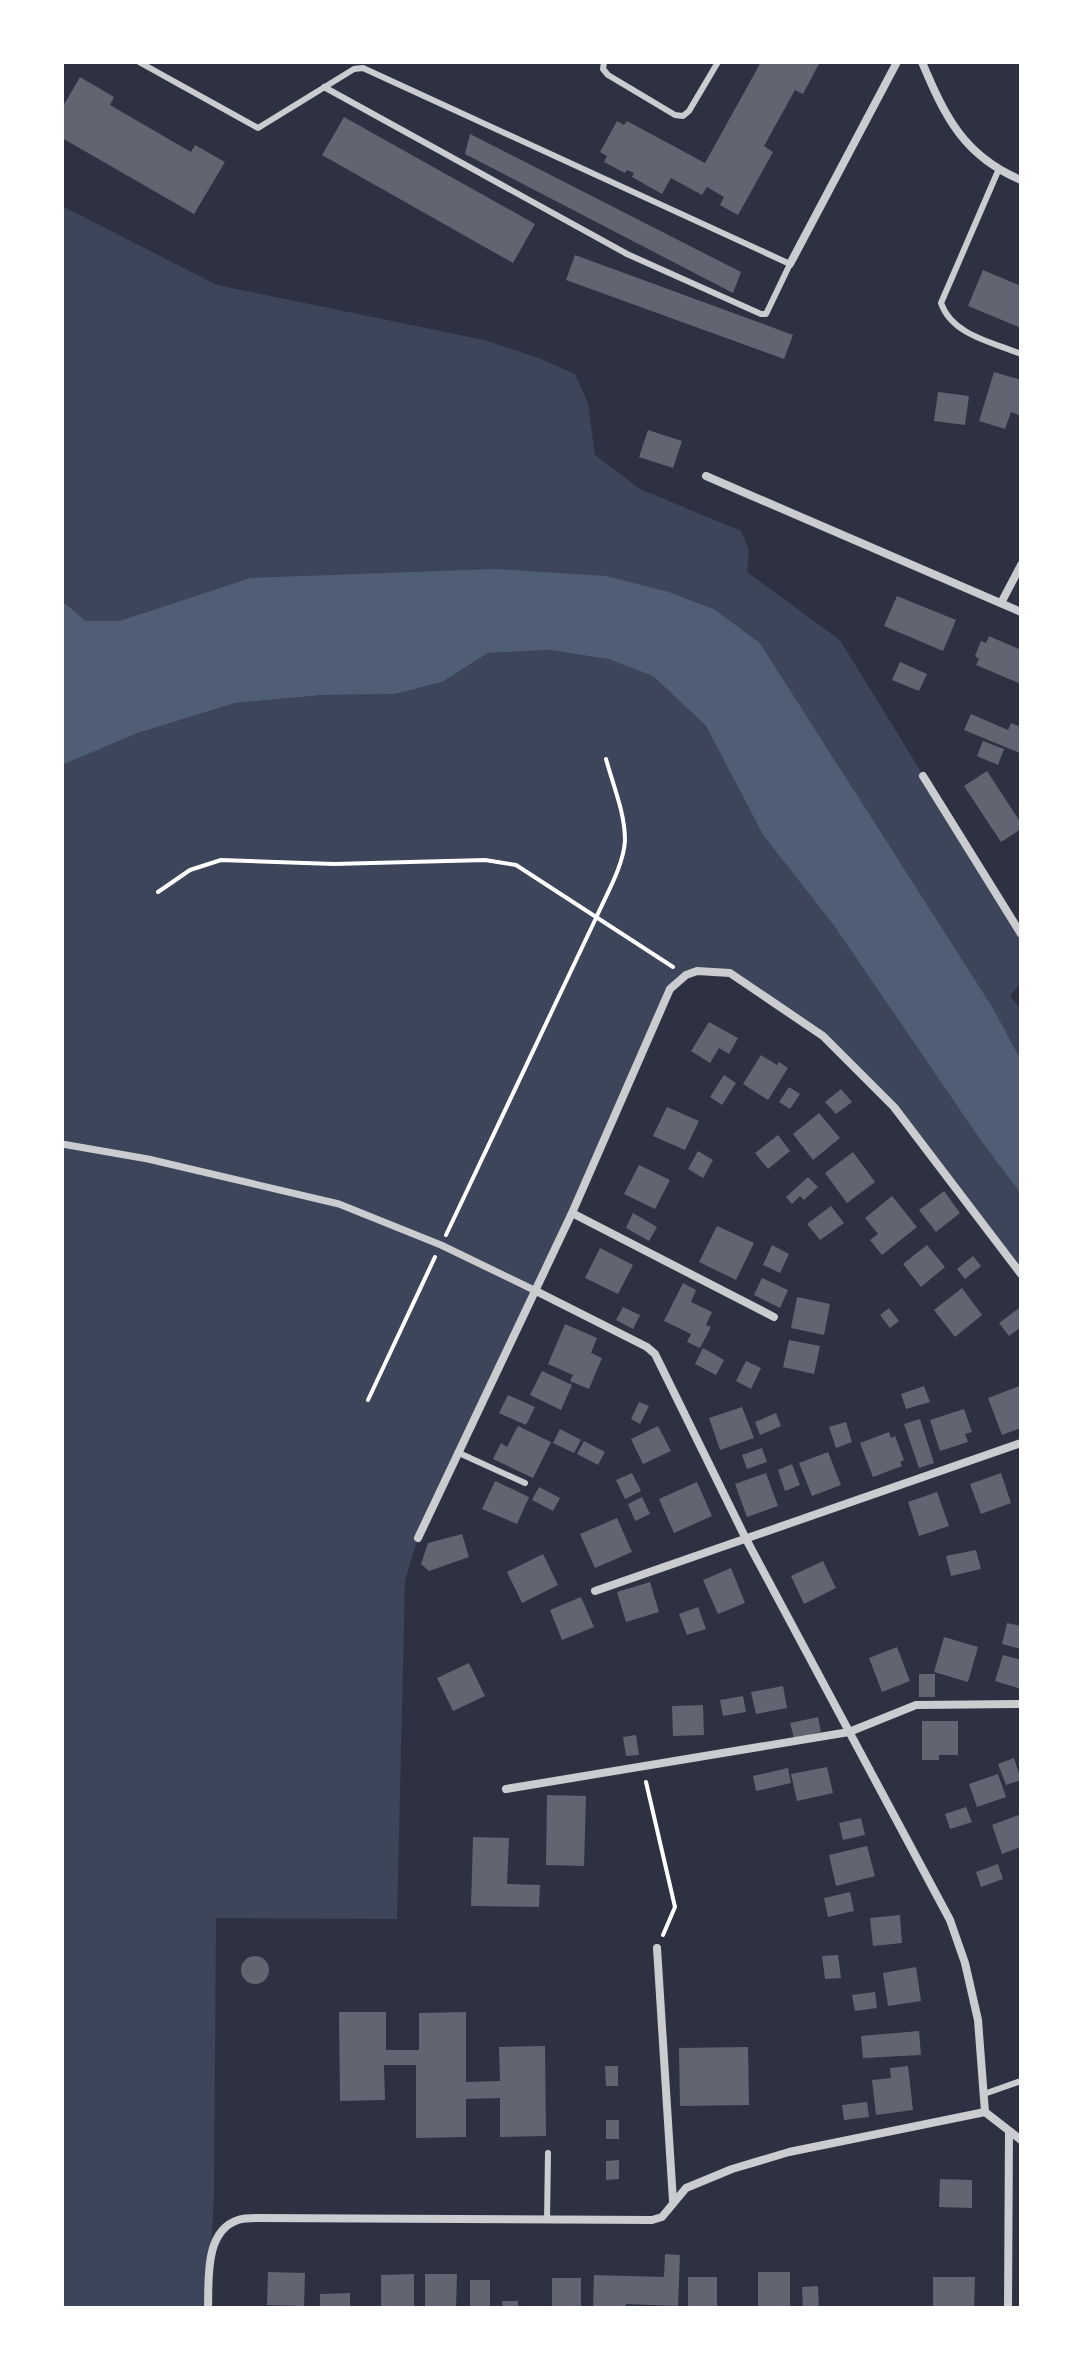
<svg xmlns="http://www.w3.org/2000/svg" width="1083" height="2370" viewBox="0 0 1083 2370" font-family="'Libre Baskerville',serif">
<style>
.green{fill:#3c4559}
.water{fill:#4f5d75}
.building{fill:#626471}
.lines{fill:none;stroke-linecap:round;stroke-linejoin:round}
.path{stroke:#fff;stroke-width:4}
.service{stroke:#caccd0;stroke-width:6}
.pedestrian{stroke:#caccd0;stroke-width:7}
.minor{stroke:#caccd0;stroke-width:8}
</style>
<rect width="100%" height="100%" fill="#2d3142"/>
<path class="green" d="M62 206 217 285 484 340 536 357 575 374 588 403 595 455 640 489 741 531 749 551 747 572 840 640 1021 934V982L1010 996 1021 1010V1060L993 1008 760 643 714 609 669 592 250 578 119 621H86L66 603 62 606Z
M549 650 608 659 653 676 706 726 763 835 835 927 979 1138 1021 1194V1274L894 1107 823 1036 730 973 697 971 670 989 572 1213 418 1538 405 1581 397 1919 216 1918 214 2196 208 2308H62V765L138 733 235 703 323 695 395 694 442 682 488 653Z"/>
<path class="water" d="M496 569 606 576 669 592 714 609 760 643 993 1008 1021 1060V1194L979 1138 835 927 763 835 706 726 653 676 608 659 549 650 488 653 442 682 395 694 323 695 235 703 138 733 62 765V606L65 603 86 621H119L250 578Z"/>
<path class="building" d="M761 62H820L803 94 795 90 764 146 773 152 738 215 720 205 724 197 707 187 702 195 671 178 662 194 632 177 634 173 627 170 625 173 604 162 607 156 600 152 617 121 624 125 627 121 705 163Z
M80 77 114 97 110 105 191 152 195 145 225 162 194 214 62 138V108Z
M344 117 535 224 513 263 322 155Z
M470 134 741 272 733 293 465 154Z
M575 255 793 335 784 359 566 280Z
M983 270 1021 286V328L968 306Z
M994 372 1021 380V416L1011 412 1005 429 979 421Z
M938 392 969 396 965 425 934 421Z
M648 430 682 441 673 468 639 457Z
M897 596 956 620 943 651 884 626Z
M989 636 1021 650V684L976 665 979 659 975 656 981 641 986 643Z
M900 662 927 674 919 691 892 680Z
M971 714 1008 730 1011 723 1021 727 1020 753 964 730Z
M983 741 1004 749 998 765 977 756Z
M987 771 1021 823V829L1001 842 964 786Z
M709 1022 738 1038 729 1054 719 1048 710 1063 691 1051Z
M761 1055 777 1065 779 1062 788 1068 768 1100 743 1084Z
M724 1075 736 1083 722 1105 710 1097Z
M789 1087 800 1094 790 1109 779 1102Z
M841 1089 852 1102 836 1114 825 1102Z
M667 1107 699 1121 685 1150 653 1136Z
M819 1113 840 1138 813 1160 793 1134Z
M778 1135 790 1151 768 1169 755 1153Z
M698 1151 713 1160 703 1178 688 1169Z
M853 1152 875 1182 847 1203 825 1173Z
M639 1165 670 1180 655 1209 624 1194Z
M808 1177 818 1187 804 1200 800 1196 792 1204 786 1197Z
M944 1191 960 1213 936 1232 919 1210Z
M892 1196 917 1227 882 1255 870 1240 878 1234 865 1218Z
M831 1206 844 1223 820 1240 807 1224Z
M633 1213 657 1227 649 1241 626 1228Z
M717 1226 754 1243 736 1280 699 1262Z
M772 1245 789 1254 780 1273 763 1265Z
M927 1245 945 1267 921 1287 903 1264Z
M600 1248 633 1265 618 1294 585 1278Z
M973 1256 981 1266 965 1279 957 1269Z
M762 1278 788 1290 780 1308 754 1295Z
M683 1283 696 1290 691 1302 712 1312 706 1325 711 1327 700 1348 687 1342 691 1334 664 1321Z
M962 1288 982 1315 955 1337 934 1310Z
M797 1297 830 1304 824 1335 791 1328Z
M623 1307 640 1315 633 1329 616 1320Z
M889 1308 899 1321 890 1328 880 1315Z
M1019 1308 1021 1327 1009 1336 999 1323Z
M565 1324 597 1338 591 1353 602 1358 589 1389 570 1381 573 1375 548 1364Z
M789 1340 820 1346 814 1374 783 1367Z
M703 1348 724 1360 716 1375 695 1364Z
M746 1361 761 1368 751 1389 736 1381Z
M542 1371 572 1385 561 1410 530 1395Z
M924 1386 930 1402 906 1409 901 1394Z
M1019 1386 1021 1428 1002 1435 988 1398Z
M508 1395 535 1407 526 1425 499 1413Z
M639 1402 649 1406 640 1424 631 1419Z
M742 1407 754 1438 720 1450 709 1418Z
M964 1409 972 1432 965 1434 968 1442 940 1451 930 1420Z
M776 1413 781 1426 760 1435 755 1422Z
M920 1419 934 1463 919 1468 904 1424Z
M846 1422 852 1442 836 1448 829 1427Z
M518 1426 551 1442 533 1478 493 1459 501 1443 507 1447Z
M658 1426 671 1451 643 1464 631 1439Z
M560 1429 581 1440 574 1453 553 1443Z
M889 1432 891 1438 895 1436 904 1460 900 1462 902 1466 873 1477 860 1443Z
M584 1441 605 1452 598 1465 577 1454Z
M762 1448 767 1462 747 1469 742 1455Z
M828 1452 841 1485 812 1496 799 1463Z
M792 1464 800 1485 785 1491 778 1470Z
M632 1473 641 1491 625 1499 616 1480Z
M766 1473 778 1506 747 1517 735 1484Z
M1001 1473 1011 1503 981 1514 970 1484Z
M495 1481 529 1497 517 1524 482 1509Z
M697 1482 712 1516 674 1533 659 1499Z
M539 1487 560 1498 553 1511 532 1500Z
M937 1492 949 1526 919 1536 908 1502Z
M642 1497 650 1514 635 1521 628 1504Z
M617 1518 632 1552 595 1568 580 1534Z
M462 1534 469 1557 429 1571 421 1564 428 1543Z
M976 1550 981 1569 951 1576 946 1556Z
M543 1554 558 1585 522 1603 507 1572Z
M823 1561 836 1588 804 1604 791 1576Z
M731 1568 745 1603 718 1614 703 1580Z
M650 1582 659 1612 626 1622 617 1592Z
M581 1597 594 1627 562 1640 550 1610Z
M698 1607 706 1629 687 1635 679 1614Z
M1007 1623 1021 1626V1649L1002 1644Z
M944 1637 978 1647 968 1682 934 1672Z
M897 1647 910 1681 882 1692 869 1658Z
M1003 1655 1021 1660V1689L995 1681Z
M469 1663 485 1696 453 1711 437 1678Z
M919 1674H935V1697H919Z
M783 1686 787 1708 756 1714 751 1692Z
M743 1696 746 1712 723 1716 720 1700Z
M703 1705 704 1735 673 1736 672 1706Z
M818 1717 821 1732 794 1738 790 1723Z
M922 1721H958V1755H939V1760H922Z
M636 1735 639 1755 626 1756 623 1737Z
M1014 1758 1021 1780 1006 1785 998 1764Z
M827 1767 833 1793 797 1801 791 1774Z
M788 1768 791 1783 756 1791 753 1776Z
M998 1774 1006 1797 977 1807 969 1784Z
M547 1795 586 1796 584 1866 546 1865Z
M966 1807 972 1822 950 1829 945 1814Z
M1021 1814V1847L1002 1854 992 1825Z
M861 1818 865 1835 843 1840 839 1823Z
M473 1837 509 1838 507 1884 540 1885 539 1907 471 1906Z
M867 1846 875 1876 836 1886 829 1855Z
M998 1864 1003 1879 981 1887 976 1872Z
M850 1892 854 1911 828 1917 824 1898Z
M900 1915 902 1943 873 1946 870 1918Z
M838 1955 841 1978 825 1979 822 1956Z
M241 1970a14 14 0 1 1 28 0a14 14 0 1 1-28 0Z
M916 1967 921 2001 888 2006 883 1973Z
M875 1992 877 2008 855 2011 852 1995Z
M339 2012H386V2050H419V2013L466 2012V2082L500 2081 499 2047 545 2046 546 2136 500 2137V2098L466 2099V2137L416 2138V2065H384L385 2100 340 2101Z
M919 2031 921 2055 863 2058 861 2036Z
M748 2047 749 2105 680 2106 679 2048Z
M605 2066H618V2086H606Z
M908 2066 913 2110 876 2115 872 2080 891 2078 890 2068Z
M867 2102 869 2117 844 2120 842 2105Z
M606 2120H619V2139H606Z
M619 2160V2179L606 2180V2161Z
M940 2179 972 2180V2208L939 2207Z
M665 2254 680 2255 678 2306 626 2304 625 2308H593L594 2275 664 2277Z
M268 2272 305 2273 304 2306 267 2305Z
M758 2272H790V2308H758Z
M414 2274V2308H381V2275Z
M425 2274H457L456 2308H425Z
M688 2277H717V2308H688Z
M933 2277H975L974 2308H933Z
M552 2278H581V2308H552Z
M470 2280H490V2308H470Z
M818 2286 819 2308H803L802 2287Z
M350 2293V2308H320V2294Z
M502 2301H518V2308H503Z"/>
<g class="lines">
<path class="path" d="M158 892 190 870 221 860 334 864 485 860 516 865 673 967
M446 1235 596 918C606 895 624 865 625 840 625 813 613 785 606 759
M368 1400 435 1257
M646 1782 675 1907 663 1935"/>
<path class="service" d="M139 62 258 128 354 69 363 68 790 264 766 314H761L627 254 324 87
M604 62 603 69 608 75 675 115 683 116 689 111 718 62
M998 171 941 303C952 335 992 342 1021 354
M459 1453 525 1483
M984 2094 1021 2081
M547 2220 548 2153"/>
<path class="pedestrian" d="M62 1144 148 1159 339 1204 441 1245 534 1290"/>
<path class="minor" d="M922 62C945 117 964 156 1021 180
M790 264 897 62
M706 476 1021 612
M1001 603 1021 565
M923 776 1021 934
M572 1213 774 1317
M534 1290 647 1347 655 1354 746 1539 950 1920 965 1963 978 2020 985 2112 1021 2140
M418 1538 572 1213 670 989 686 975 697 971 730 973 823 1036 894 1107 1021 1274
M595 1591 1021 1443
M506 1789 849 1732 916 1705 1021 1704
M657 1948 673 2201
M208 2308C209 2281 204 2231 238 2220 244 2218 252 2218 258 2218L652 2220 662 2217 686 2188 732 2169 789 2152 985 2112
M1008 2308 1009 2131"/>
</g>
<rect width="1083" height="2370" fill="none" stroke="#ffffff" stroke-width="128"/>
</svg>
